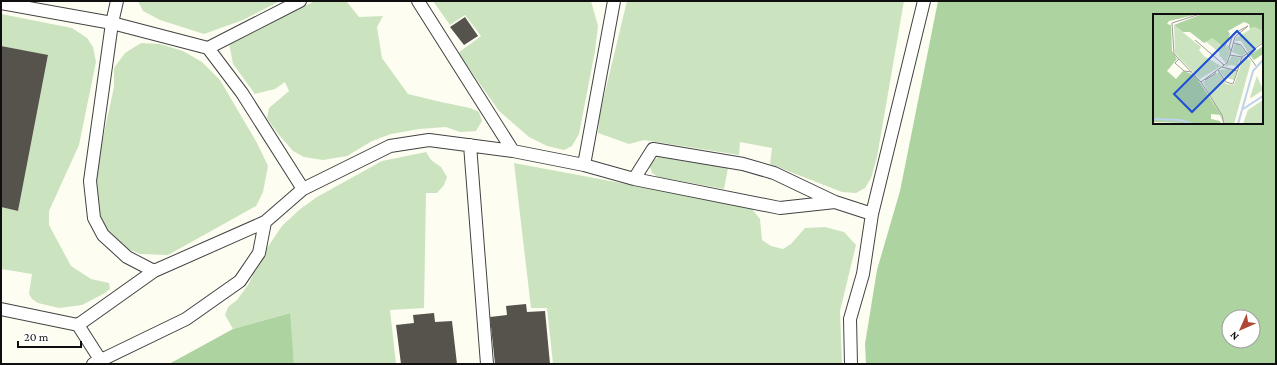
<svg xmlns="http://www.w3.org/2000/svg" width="1277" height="365" viewBox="0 0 1277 365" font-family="'Crimson Pro',serif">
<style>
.green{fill:#cbe4bf}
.forest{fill:#add3a0;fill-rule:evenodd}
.building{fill:#56524c}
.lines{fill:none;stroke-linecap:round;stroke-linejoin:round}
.lane-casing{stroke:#424242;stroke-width:14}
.lane{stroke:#fff;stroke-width:12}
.inset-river{fill:none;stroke:#bcd2ef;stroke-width:2}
.inset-road{fill:none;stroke:#9e9e97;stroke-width:1}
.view{fill:#1d4ed8;fill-opacity:0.15;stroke:#1d4ed8;stroke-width:2}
.inset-edge{fill:none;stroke:#0f0f0f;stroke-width:2}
</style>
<rect width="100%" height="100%" fill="#fdfdf2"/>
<path class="green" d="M138 1H280L243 20 204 34 160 20 143 11Z
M315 1 347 2 359 17 383 16 377 27 382 58 408 94 441 102 470 108 479 112 482 121 476 131 460 132 446 127 419 129 391 134 372 141 347 156 323 160 304 157 293 151 279 135 267 118 269 108 289 91 285 82 275 89 255 94 233 64 229 43Z
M433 1H591L598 26 595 51 579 134 572 146 564 150 547 146 529 137 499 111 458 53 481 36 465 15 450 25Z
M627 1H904L877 157 871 178 865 188 856 193 842 192 770 164 772 148 740 142 739 155 644 140 629 144 598 133 600 113Z
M1 14 72 28 87 38 93 47 96 62 79 145 49 211V225L71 266 91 279 109 283 110 289 105 293 82 305 59 308 38 303 32 299 29 294 32 274 1 269V207L18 211 48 56 1 46Z
M141 43 160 44 183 51 202 62 220 80 257 143 268 166 263 192 256 206 168 255 140 254 128 249 109 233 97 213 94 192 101 147 114 87V68L125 53Z
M426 152 431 160 441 167 447 177 444 185 437 193H426L424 308 390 310 396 364H294L289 313 233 329 225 315 228 307 237 300 248 285 267 248 282 226 299 210 317 197 382 161Z
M658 157 728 168 724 189 658 177 652 173 650 167 653 161Z
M514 163 728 203 752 209 760 219 762 240 771 246 783 249 791 244 805 228 825 227 844 232 856 245 840 311 842 364H553L547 308H531Z"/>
<path class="forest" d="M938 1H1276V364H866L865 344 877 270 900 191ZM1154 15H1262V123H1154ZM1229 317H1253V341H1229Z
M290 313 294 364H169L233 329Z"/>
<path class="building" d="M465 17 478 36 464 45 450 27Z
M1 46 48 55 18 211 1 207Z
M526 304 527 312 545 311 550 364H495L490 317 507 315 506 306Z
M434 313 435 322 452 321 457 364H401L396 325 414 323 413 315Z"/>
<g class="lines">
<g class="lane-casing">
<path id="lane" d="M117 1 112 23 90 181 94 218 103 235 127 257 154 271
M418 1 513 151
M1 3 112 23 208 48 242 93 303 189
M208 48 300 1
M470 145 487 364
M584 165 614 1
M634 179 653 149 743 164 774 173 835 202
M1 309 78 325 154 271 265 222 303 189 390 146 429 140 513 151 584 165 634 179 780 208 835 202 872 214 924 1
M78 325 101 361
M93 364 186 319 240 281 259 253 265 222
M851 364 850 319 863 274 872 214"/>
</g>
<use href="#lane" class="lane"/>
</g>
<g transform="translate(1153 14)">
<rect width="110" height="110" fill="#fdfdf2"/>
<path d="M21 11 48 33 46 36 51 42 68 52 47 65 22 40ZM101 13 110 17V28L95 38 88 27H82L83 24ZM59 24 72 34 75 31 77 38 73 49 66 41 67 39 52 27ZM85 29 93 39 89 42 79 38 81 31ZM79 42 88 44 84 52 77 51 72 53ZM94 42 98 48 81 110H71L50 68 66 58 73 70 81 71 90 44ZM76 55 84 57 81 66 71 63 66 56ZM104 62 110 76 98 84 97 83ZM110 86V110H90L95 96Z" fill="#cbe4bf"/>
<path d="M0 0H46L16 7 14 10 18 11 19 37 24 45 14 57 23 65 30 57 42 61 68 101 58 100V105L67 107 68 110 0 108ZM49 0H110V17L101 13 97 15 96 10 91 8 75 17 77 20 72 34 59 24 51 29 37 18H30L21 11ZM110 32V40L101 46 97 41Z" fill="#add3a0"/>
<path class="inset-river" d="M90 95 110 82M0 105 27 106 40 110M85 110 100 57 110 46"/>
<path class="inset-road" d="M47 0 19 9 21 40 48 68M42 26 71 51M81 29 88 31 103 52M77 41 89 43 110 29M26 45 22 49 31 57 39 58M69 53 85 57M65 56 73 68 80 70 89 43M52 66 62 60V58M71 110 69 101 48 68 74 49 77 41 82 23 95 12 80 20 76 33 78 37"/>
<path class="view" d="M84 17 102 35 39 98 21 80Z"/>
<rect width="110" height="110" class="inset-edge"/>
</g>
<rect width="1277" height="365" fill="none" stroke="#0f0f0f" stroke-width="4"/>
<g transform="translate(1241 329) rotate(225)"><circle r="19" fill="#ffffff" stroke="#9f9f9f"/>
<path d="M0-3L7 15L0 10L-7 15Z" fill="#ae4937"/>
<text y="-6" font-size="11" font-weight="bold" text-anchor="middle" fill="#0f0f0f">N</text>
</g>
<path d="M18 341v6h63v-6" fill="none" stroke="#0f0f0f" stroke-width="2"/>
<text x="24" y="341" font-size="12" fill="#0f0f0f" stroke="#ffffff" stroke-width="3" paint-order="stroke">20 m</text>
</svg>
